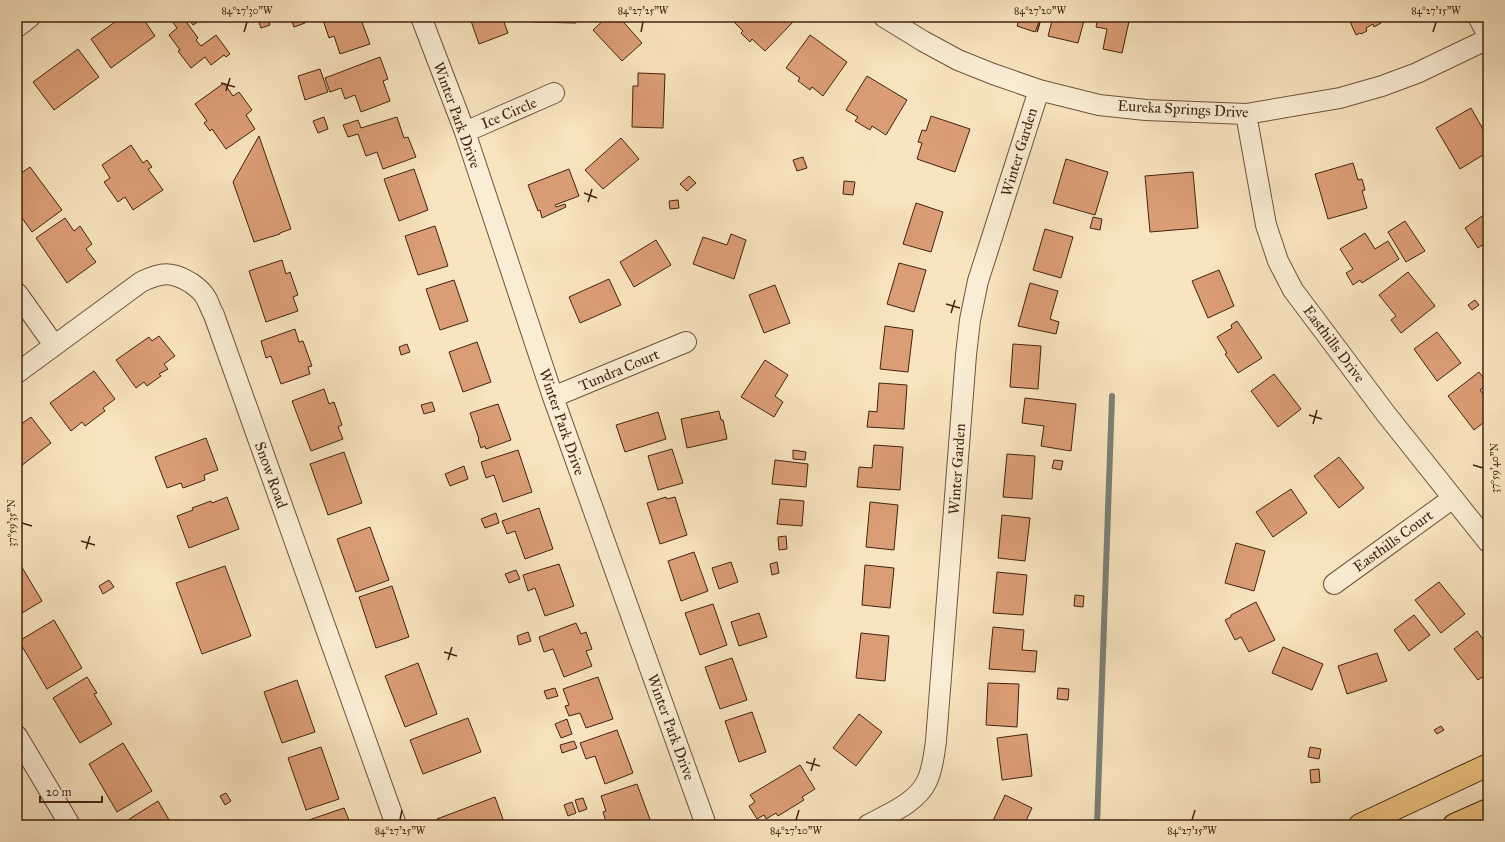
<svg xmlns="http://www.w3.org/2000/svg" width="1505" height="842" viewBox="0 0 1505 842" font-family="'IM FELL Great Primer',serif">
<style>
.lines{fill:none;stroke-linecap:round;stroke-linejoin:round}
.stream{stroke:#7c7f77;stroke-width:6}
.building{fill:#db9d76;stroke:#422310}
.minor-casing{stroke:#70533c;stroke-width:22}
.primary-casing{stroke:#422310;stroke-width:24}
.minor{stroke:#faedd5;stroke-width:20}
.primary{stroke:#ecc27f;stroke-width:22}
.ticks{fill:none;stroke:#422310;stroke-width:1.5}
.labels{text-anchor:middle;dominant-baseline:central;stroke-width:3;stroke-linejoin:round;paint-order:stroke}
.street-label{font-size:15px;fill:#422310;stroke:#faedd5}
.neatline{fill:none;stroke:#422310;stroke-width:1.5}
.ticks-label{font-size:10px;text-anchor:middle;fill:#422310}
</style>
<rect width="100%" height="100%" fill="#f8e4be"/>
<filter id="stains"><feTurbulence type="fractalNoise" baseFrequency=".005" numOctaves="4"/><feColorMatrix values="0 0 0 0 .2 0 0 0 0 .09 0 0 0 0 .02 0 0 0 .5 -.17"/></filter>
<radialGradient id="worn" r=".72"><stop offset=".6" stop-color="#630" stop-opacity="0"/><stop offset="1" stop-color="#630" stop-opacity=".3"/></radialGradient>
<g class="lines">
<path class="stream" d="M1097 825 1112 396"/>
</g>
<path class="building" d="M122 17H142L155 36 111 68 91 39Z
M169 17H205L193 25 190 21 187 23 198 38 196 40 201 46 216 35 230 54 226 57 224 55 211 65 205 57 191 68 178 51 180 50 169 35 177 28Z
M257 17H267L270 25 261 28Z
M295 17H303L305 23 294 27 291 19Z
M322 17H360L370 44 340 54 334 36 329 38Z
M471 17H502L508 33 479 44 471 21H472Z
M534 17H576V23L534 22Z
M607 17H619L642 43 622 61 593 30Z
M732 17H788L793 22 765 51 752 39 750 42 741 33 743 31 731 19Z
M1020 17H1041L1035 32 1017 26Z
M1053 17H1085L1078 43 1048 36Z
M1098 17H1130L1122 53 1103 49 1107 29 1096 27Z
M1348 17H1378L1381 23 1374 27 1373 24 1366 28 1367 31 1361 34 1360 33 1356 35Z
M810 35 847 62 823 96 812 87 810 90 798 81 800 78 786 68Z
M78 49 99 77 54 110 33 82Z
M380 57 388 79 383 81 390 101 361 112 355 95 345 99 341 88 330 92 325 78Z
M320 69 328 92 305 100 298 76Z
M638 73 665 74 663 128 632 127 633 86H638Z
M867 76 907 100 886 135 872 126 870 130 855 121 858 117 846 110Z
M224 83 233 96 239 92 252 110 246 115 255 129 226 149 212 129 210 131 204 123 207 121 195 104Z
M1471 108 1488 138V152L1460 169 1436 128Z
M931 116 970 129 955 172 917 159 922 143 918 142 922 130 926 131Z
M324 117 328 129 318 133 313 121Z
M397 117 404 138 408 137 416 157 383 169 377 152 366 156 358 134 348 137 343 125 358 120 361 128Z
M259 136 291 229 280 233V234L254 242 233 182Z
M621 138 639 159 603 189 585 170Z
M131 145 143 163 147 160 152 167 148 169 163 190 133 210 125 197 118 202 104 182 110 178 102 165Z
M803 157 807 168 797 171 793 160Z
M1066 159 1108 172 1095 215 1053 203Z
M1353 163 1358 180 1362 179 1365 190 1362 191 1367 208 1328 219 1315 174Z
M30 167 62 210 32 232 17 211V176Z
M414 169 428 210 399 221 384 179Z
M569 169 579 196 555 205 556 207 565 204 566 207 542 218 540 210 538 211 528 185Z
M1193 172 1198 228 1150 232 1145 176Z
M689 176 696 183 687 191 680 184Z
M844 181 855 182 853 195 843 194Z
M678 200 679 208 670 209 669 201Z
M916 203 943 212 931 252 903 244Z
M1485 214 1488 218V241L1478 248 1465 228Z
M1093 217 1102 219 1100 230 1090 228Z
M65 218 74 231 80 226 92 244 86 249 96 262 67 283 36 238Z
M1405 221 1425 251 1406 262 1388 232Z
M435 226 448 266 418 275 405 236Z
M1045 229 1073 237 1061 278 1033 270Z
M1365 233 1375 249 1388 241 1399 259 1362 283 1360 280 1353 285 1346 273 1353 269 1340 249Z
M731 234 746 240 734 279 693 264 703 237 727 245Z
M656 240 671 265 634 287 620 262Z
M282 260 286 274 290 272 298 295 293 297 298 311 266 322 249 271Z
M899 263 926 270 914 312 887 304Z
M1219 270 1234 306 1208 318 1192 281Z
M1408 272 1435 306 1401 333 1391 320 1396 316 1379 295Z
M609 279 621 305 580 323 569 297Z
M454 280 468 321 440 330 426 289Z
M1030 283 1058 291 1050 319 1059 322 1056 334 1018 326Z
M775 285 790 323 764 333 749 295Z
M1475 300 1479 305 1472 310 1468 305Z
M1237 321 1262 358 1238 373 1225 354 1227 353 1217 337 1232 328 1231 325Z
M885 326 913 330 908 372 880 369Z
M295 329 299 342 303 341 312 366 308 367 310 374 281 384 271 356 266 358 261 341Z
M1437 332 1461 363 1437 381 1414 349Z
M159 336 175 356 164 364 168 369 159 374 161 376 147 386 144 382 136 388 116 360 149 337 152 341Z
M477 342 491 382 463 392 449 352Z
M407 344 410 352 401 355 399 347Z
M1013 344 1041 346 1038 389 1010 387Z
M765 360 788 375 775 396 783 402 774 417 741 397Z
M94 371 115 399 103 408 105 411 85 426 82 422 71 431 50 403Z
M1479 372 1488 384 1480 390 1488 401V419L1474 430 1448 396Z
M1274 374 1301 409 1278 427 1251 391Z
M879 383 907 385 904 429 867 427 869 411 877 412Z
M324 389 329 404 334 402 342 425 338 427 343 439 311 451 292 401Z
M1025 398 1076 404 1071 451 1041 446 1044 426 1022 423Z
M432 402 435 411 424 414 421 405Z
M498 404 511 440 486 449 485 446 481 448 478 440 479 439 470 413Z
M719 411 721 420H723L727 439 687 448 681 419Z
M658 412 666 439 625 452 616 425Z
M31 417 51 443 17 469V427Z
M206 438 218 470 204 475 205 480 183 488 181 483 167 488 155 457Z
M874 445 903 447 900 490 857 487 859 467 872 468Z
M672 449 683 483 658 490 648 456Z
M518 450 532 492 503 502 494 475 486 478 481 462Z
M793 450 806 452 805 460 793 459Z
M344 452 362 503 328 515 310 464Z
M1007 454 1035 456 1032 499 1003 497Z
M1339 457 1364 488 1339 508 1314 476Z
M775 460 808 464 806 487 772 484Z
M1054 460 1063 461 1061 470 1052 468Z
M464 466 468 479 450 486 445 474Z
M1291 489 1307 513 1273 537 1256 512Z
M227 497 239 529 189 548 177 516 193 510 192 508 211 501 212 503Z
M666 497 667 499 675 497 687 535 660 544 647 503Z
M780 499 804 501 802 526 777 524Z
M870 502 898 505 894 550 866 547Z
M539 508 553 549 525 559 515 531 507 534 502 521Z
M496 513 499 523 485 528 481 519Z
M1002 515 1030 518 1025 561 998 558Z
M370 527 389 580 356 592 337 539Z
M786 536 787 549 779 550 778 537Z
M1236 543 1265 551 1254 591 1225 583Z
M694 552 708 591 681 601 668 561Z
M17 559 42 601 17 616Z
M731 562 738 582 719 589 712 568Z
M777 562 779 573 772 575 770 564Z
M559 564 574 606 545 616 535 588 528 591 523 575Z
M865 565 894 568 890 608 862 605Z
M225 566 251 636 202 654 176 583Z
M516 570 520 579 509 583 505 574Z
M997 572 1027 575 1023 615 993 613Z
M109 580 114 587 103 594 99 586Z
M1439 582 1465 614 1441 633 1415 600Z
M392 586 409 637 376 648 359 597Z
M1075 595 1084 596 1083 607 1074 606Z
M1256 602 1275 640 1249 652 1241 637 1235 640 1225 620 1231 617V615Z
M713 604 727 645 700 655 685 613Z
M759 613 767 637 739 646 731 622Z
M1414 615 1430 635 1409 651 1394 630Z
M54 620 82 668 47 689 19 641Z
M576 623 581 634 586 632 592 649 586 651 592 666 564 677 553 649 544 652 539 637Z
M993 627 1024 630 1022 650 1037 651 1035 672 989 669Z
M1477 631 1488 646V673L1478 680 1454 649Z
M528 632 531 641 519 645 517 636Z
M861 633 889 636 885 681 856 678Z
M1283 647 1323 664 1312 690 1272 673Z
M1377 653 1387 681 1347 694 1338 666Z
M732 658 747 700 720 709 705 667Z
M418 663 437 714 405 727 385 676Z
M87 677 97 693 94 694 112 724 80 743 53 698Z
M598 677 613 719 586 728 580 713 569 716 565 706 569 705 563 689Z
M297 680 315 732 282 743 264 692Z
M988 683 1019 684 1017 727 986 725Z
M555 688 558 696 547 699 544 691Z
M1058 688 1069 689 1068 700 1057 699Z
M752 712 766 752 739 762 725 721Z
M859 714 882 732 856 766 833 748Z
M468 718 481 752 423 774 410 740Z
M567 719 572 734 561 738 555 724Z
M1441 726 1444 730 1437 734 1434 730Z
M617 730 633 773 605 784 595 756 586 759 580 743Z
M1027 734 1032 776 1002 780 997 738Z
M574 741 577 748 562 753 560 745Z
M123 743 152 791 117 812 89 764Z
M321 747 339 799 306 810 288 758Z
M1310 747 1321 749 1319 759 1308 757Z
M800 765 815 789 802 797 804 800 778 816 776 813 766 819 764 815 757 819 749 806 755 802 750 795Z
M1319 769 1320 782 1311 783 1310 770Z
M637 784 652 825H619L618 821 607 825 603 812 606 811 601 796Z
M226 793 231 801 225 805 220 796Z
M1005 795 1032 808 1024 825H991Z
M495 797 505 825H440L437 819Z
M583 798 587 809 579 812 575 800Z
M158 801 172 825H124L123 823Z
M572 802 576 813 568 816 564 805Z
M344 808 351 825H307L306 821Z"/>
<g class="lines">
<g class="minor-casing">
<path id="minor" d="M421 17 465 132 553 397 706 825
M884 17 923 41 958 60 993 74 1039 90 1099 105 1146 110 1246 114 1340 98 1382 86 1417 73 1488 39
M1478 17 1488 35
M17 27 30 17
M1246 114 1266 225 1278 261 1293 290 1386 414 1488 542
M465 132 554 93
M17 293 54 345
M17 373 141 282C161 272 172 271 191 283 197 287 203 292 206 298 209 303 211 310 214 315L396 825
M553 397 686 342
M1334 584 1453 498
M17 736 70 825
M868 825C888 814 917 803 927 781 933 768 934 755 936 741L966 355 970 320 978 281 1039 90"/>
</g>
<g class="primary-casing">
<path id="primary" d="M1360 825 1488 765
M1454 825 1488 810"/>
</g>
<use href="#minor" class="minor"/>
<use href="#primary" class="primary"/>
</g>
<path class="ticks" d="M244 32 247 22M641 32 643 22M1037 32 1040 22M1433 32 1436 22M221 83 235 87M226 91 230 78M584 193 597 198M588 202 592 189M946 304 960 308M951 313 955 300M1309 415 1322 419M1313 424 1317 410M1473 465 1483 468M22 523 32 526M81 541 95 545M86 549 90 536M444 652 457 656M448 660 452 647M806 762 820 766M811 771 815 758M400 820 402 810M796 820 799 810M1192 820 1195 810"/>
<g class="labels">
<g class="street-label">
<text transform="translate(1183 109) rotate(3)">Eureka Springs Drive</text>
<text transform="translate(509 113) rotate(-23)">Ice Circle</text>
<text transform="translate(457 115) rotate(70)">Winter Park Drive</text>
<text transform="translate(1019 152) rotate(-73)">Winter Garden</text>
<text transform="translate(1334 344) rotate(53)">Easthills Drive</text>
<text transform="translate(619 370) rotate(-23)">Tundra Court</text>
<text transform="translate(562 422) rotate(71)">Winter Park Drive</text>
<text transform="translate(957 469) rotate(-86)">Winter Garden</text>
<text transform="translate(271 475) rotate(70)">Snow Road</text>
<text transform="translate(1393 541) rotate(-36)">Easthills Court</text>
<text transform="translate(671 727) rotate(70)">Winter Park Drive</text>
</g>
</g>
<rect width="1505" height="842" fill="none" stroke="#f8e4be" stroke-width="44"/>
<path d="M40 796v6h62v-6" fill="none" stroke="#422310" stroke-width="2"/>
<text x="46" y="796" font-size="12" fill="#422310" stroke="#faedd5" stroke-width="3" paint-order="stroke">20 m</text>
<rect x="22" y="22" width="1461" height="798" class="neatline"/>
<g class="ticks-label">
<text x="247" y="14">84°27'30"W</text>
<text x="643" y="14">84°27'25"W</text>
<text x="1040" y="14">84°27'20"W</text>
<text x="1436" y="14">84°27'15"W</text>
<text transform="translate(1494 468) rotate(-90)" y="4">37°59'40"N</text>
<text transform="translate(11 523) rotate(-90)" y="4">37°59'35"N</text>
<text x="400" y="834">84°27'25"W</text>
<text x="796" y="834">84°27'20"W</text>
<text x="1192" y="834">84°27'15"W</text>
</g>
<rect width="100%" height="100%" filter="url(#stains)"/>
<rect width="100%" height="100%" fill="url(#worn)"/>
</svg>
